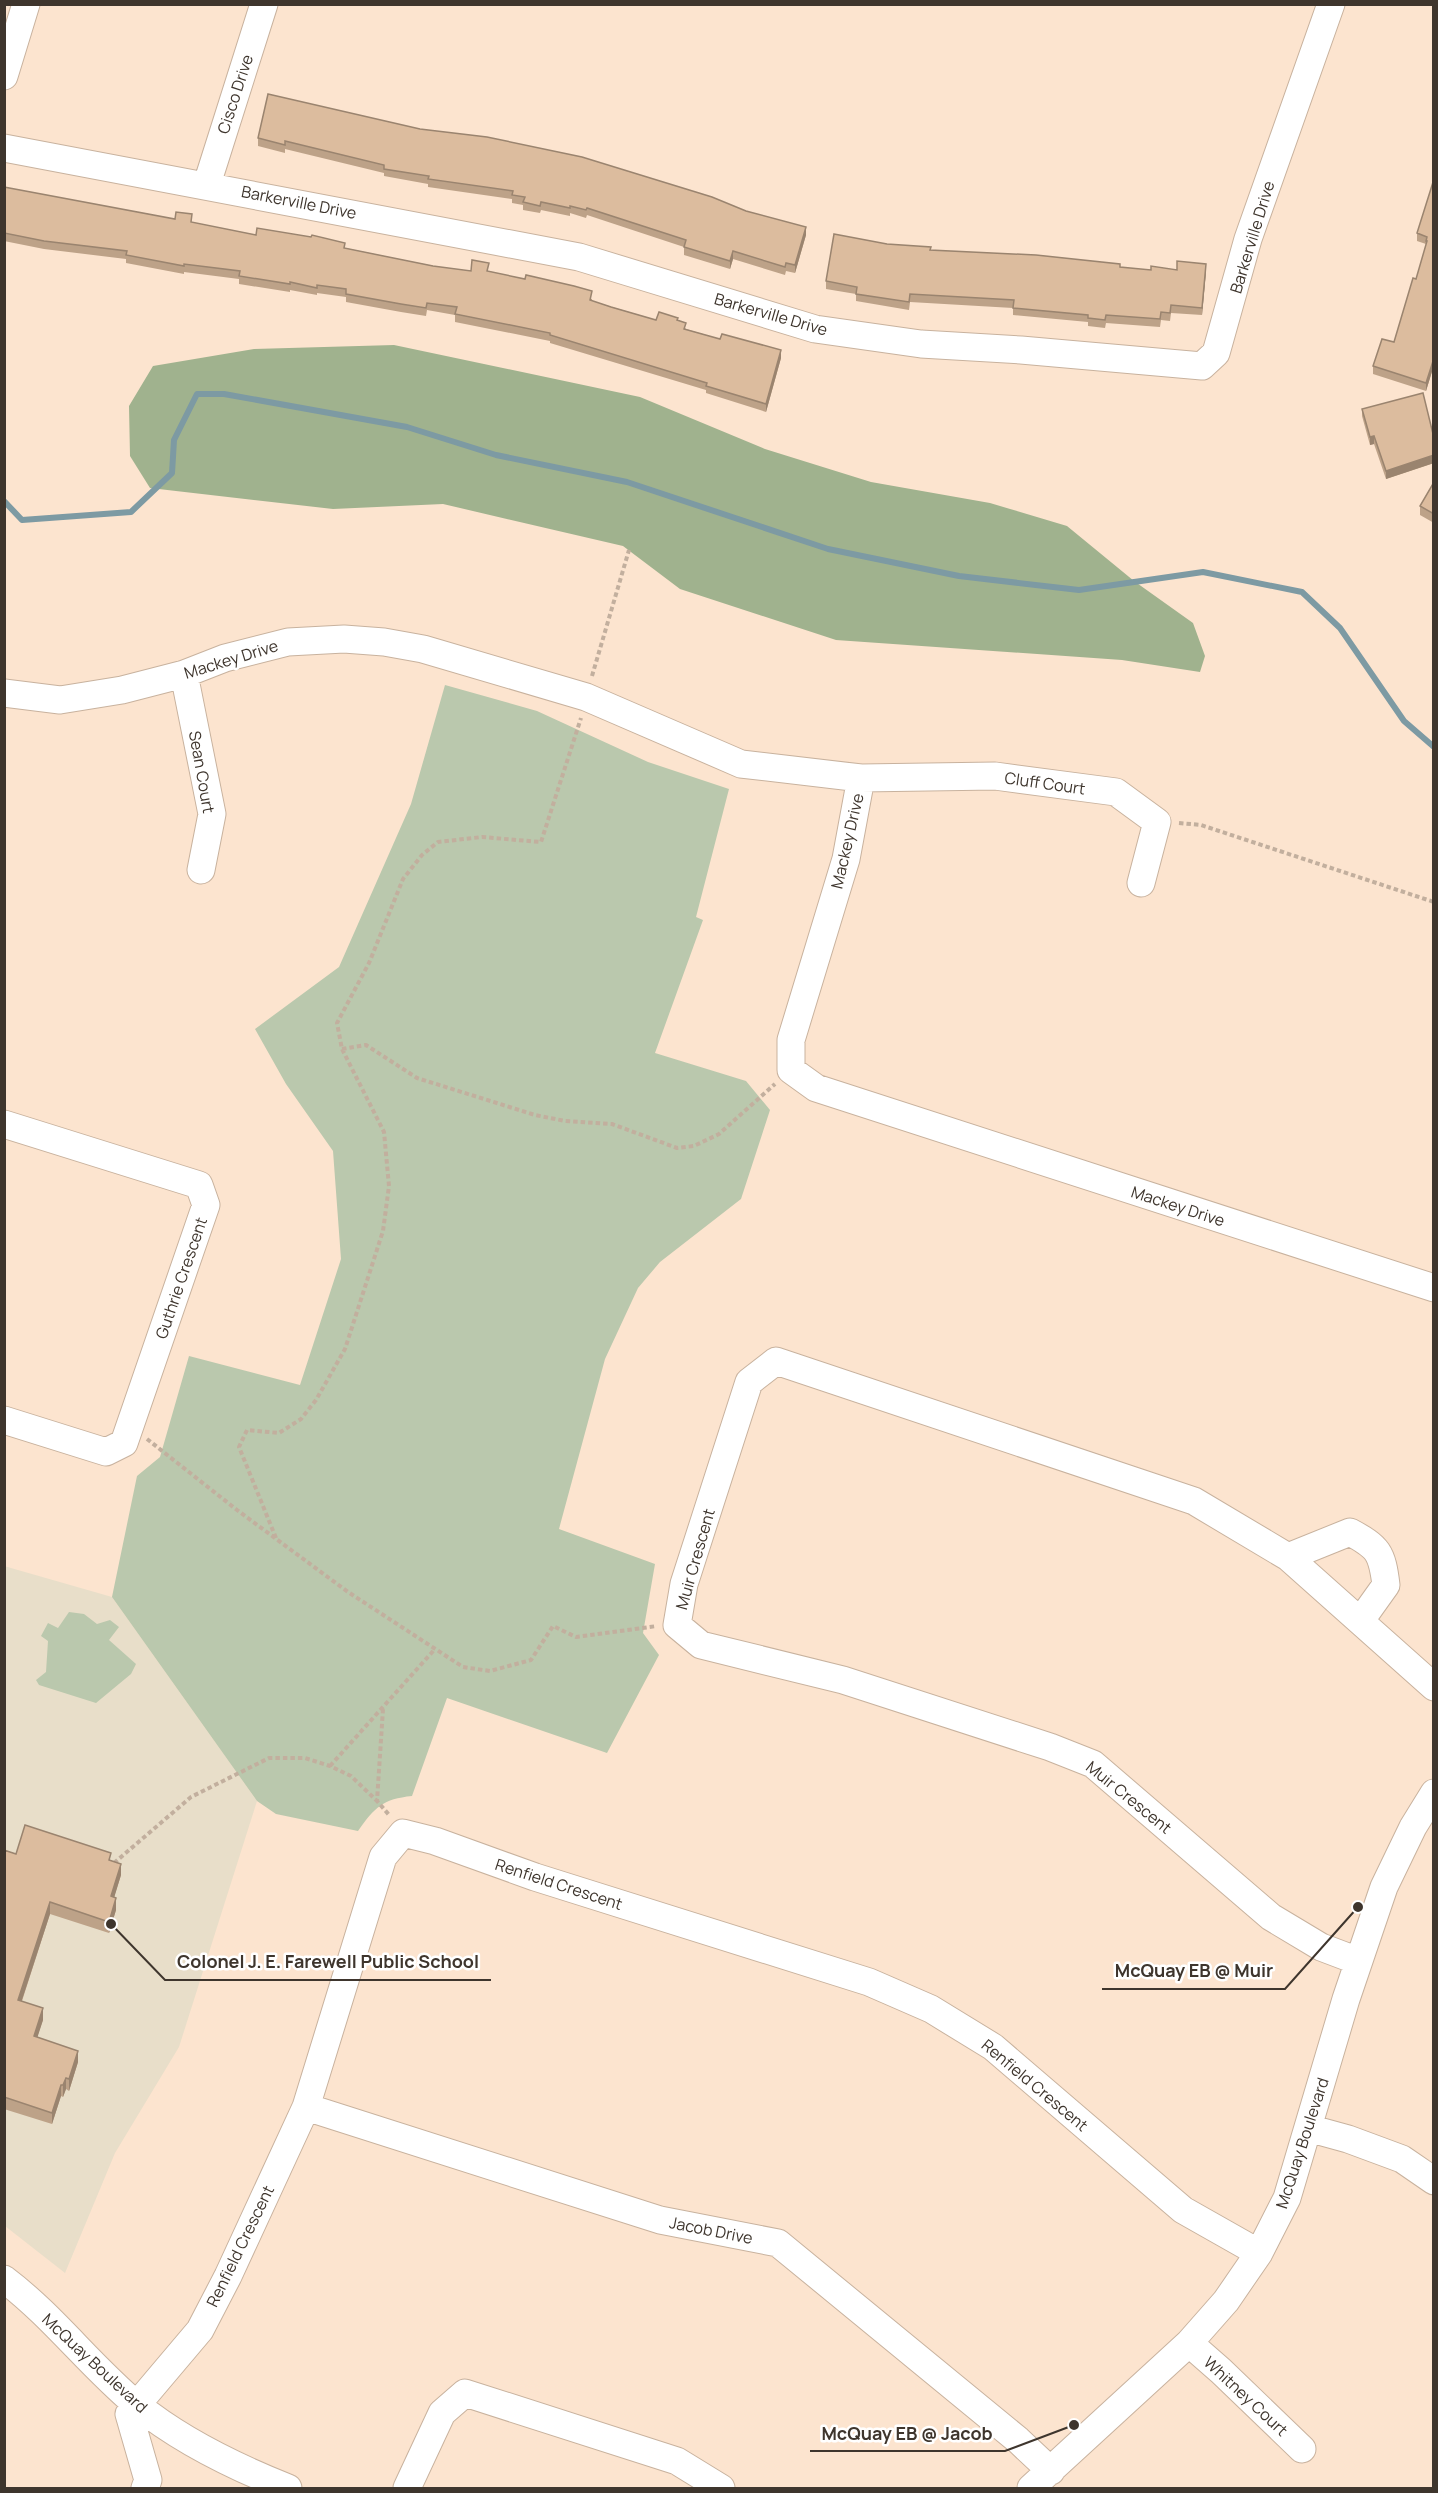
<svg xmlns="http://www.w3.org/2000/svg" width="1438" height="2493" viewBox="0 0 1438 2493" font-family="Manrope,sans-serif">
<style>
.education{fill:#e8dec9}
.green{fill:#bac8ad}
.forest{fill:#a0b28e}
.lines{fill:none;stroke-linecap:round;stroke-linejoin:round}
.stream{stroke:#7d9aa3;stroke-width:6}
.minor-casing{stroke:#c8b29e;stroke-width:29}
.path{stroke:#c2af9e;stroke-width:4;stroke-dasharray:4.5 3;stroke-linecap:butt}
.minor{stroke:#fff;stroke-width:27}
.wall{fill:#bda288}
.shaded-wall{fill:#9a846f}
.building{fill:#dcbc9e;stroke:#9a846f;stroke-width:1.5}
.labels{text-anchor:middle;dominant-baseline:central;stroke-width:5;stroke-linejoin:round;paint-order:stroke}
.street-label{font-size:16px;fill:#3e352d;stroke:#fff}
.leader{fill:none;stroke:#3e352d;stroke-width:2}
.callout-dot{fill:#3e352d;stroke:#fff;stroke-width:2}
.callout-label{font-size:18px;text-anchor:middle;font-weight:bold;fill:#3e352d;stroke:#fff;stroke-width:5;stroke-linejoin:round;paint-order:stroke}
</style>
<rect width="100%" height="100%" fill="#fce4cf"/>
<path class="education" d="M4 1566 112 1597 257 1801 179 2047 115 2153 65 2273 5 2226Z"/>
<path class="green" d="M445 685 537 711 648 762 729 789 696 917 703 920 655 1053 746 1081 770 1110 741 1199 660 1262 638 1288 605 1359 559 1529 655 1564 643 1633 659 1655 607 1753 447 1698 412 1796C383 1799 375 1807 358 1831L276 1814 257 1801 112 1597 137 1476 160 1457 189 1356 300 1385 341 1259 333 1151 286 1084 255 1029 339 967 411 804Z
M69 1612 84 1614 97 1624 110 1620 119 1627 109 1640 136 1664 131 1674 96 1703 39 1685 36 1680 46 1672 48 1641 41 1636 48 1623 58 1628Z"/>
<path class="forest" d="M394 345 640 397 765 449 871 482 990 503 1067 526 1134 581 1193 623 1205 656 1200 672 1122 660 836 640 680 589 623 546 443 504 333 509 150 488 130 456 129 406 153 366 254 349Z"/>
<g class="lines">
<path class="stream" d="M4 501 22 520 131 512 172 473 174 440 197 394H224L407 427 496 455 627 482 828 549 959 576 1079 590 1203 572 1302 592 1340 628 1404 721 1434 747"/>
<g class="minor-casing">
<path id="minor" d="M4 76 26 4
M4 148 579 257 815 329 921 344 1021 350 1202 366 1216 353 1248 239 1331 4
M207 184 264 4
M184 674 212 814 201 870
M4 693 60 700 122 690 184 674 225 658 288 642 344 639 384 642 423 649 586 697 741 764 861 778 995 776 1116 792 1157 822 1141 883
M861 778 846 859 791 1040V1070L816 1088 1434 1288
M4 1124 199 1185 206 1205 124 1443 106 1452 4 1420
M1288 1557 1350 1532C1378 1547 1382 1552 1386 1585L1361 1620
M1358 1961 1321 1947 1271 1917 1093 1764 1050 1747 843 1680 701 1645 677 1625 684 1584 749 1382 776 1361 1194 1501 1288 1557 1434 1687
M306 2107 660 2220 778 2243 1018 2440 1051 2471
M1308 2128 1348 2139 1402 2159 1434 2181
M4 2279C53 2316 90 2366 137 2405 181 2441 235 2467 288 2488
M1189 2343 1221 2371 1302 2449
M145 2488 148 2480 129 2414 200 2330 228 2276 306 2107 383 1857 403 1833 435 1841 535 1877 869 1982 931 2009 993 2047 1183 2210 1259 2253
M407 2488 442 2413 465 2393 677 2461 721 2488
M1031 2488 1189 2343 1226 2301 1259 2253 1287 2198 1346 1999 1384 1887 1413 1827 1434 1793"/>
</g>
<path class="path" d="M592 676 629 550
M1179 823 1201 825 1434 902
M342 1049 366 1045 417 1078 535 1115 565 1121 612 1124 677 1148 694 1146 719 1134 775 1084
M147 1439 237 1510 348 1592 463 1667 490 1671 531 1660 553 1626 576 1637 657 1626
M276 1538 239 1447 247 1430 279 1433 301 1419 316 1400 345 1349 383 1231 389 1186 384 1132 342 1049 337 1023 369 963 403 879 422 855 438 842 482 837 541 842 581 718
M383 1709 377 1801 390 1816
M330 1766 435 1649
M114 1863 191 1797 269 1758H305L330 1766 351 1776 377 1801"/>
<use href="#minor" class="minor"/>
</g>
<path class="wall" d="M268 94 806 235 795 273 786 271 785 275 733 259 730 269 684 255V247L587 215 586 218 570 213V216L541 210 540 213 523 210V205L512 203V199L428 187V184L384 176V173L285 149V153L258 146V138Z
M1434 179V365L1426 391 1373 374V366L1394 342 1416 279 1426 247V244L1417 241V233Z
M4 187 256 235 345 248 433 266 471 271H489L592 299V301L656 320 678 321 686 329 781 358 766 412 706 393V390L550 343V341L455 322V315L427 310 426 316 401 312 346 302V297L317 293V295L290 290V292L239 284V279L184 272V274L126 263V259L44 249 4 241Z
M887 244 930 250 1151 270H1177L1206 271 1202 315 1171 313 1170 321 1161 320 1160 327 1106 323 1105 328 1088 326V322L1013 315V308L910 302 909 310 856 301V294L826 289V281Z
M1362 409 1434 438V463L1386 479 1374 444 1370 445 1362 416Z
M1434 482V523L1420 515V506Z
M4 1850 16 1854 111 1860 121 1875 114 1897 116 1910 109 1933 50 1914 22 2001 43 2020 37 2037 78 2062 69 2091 66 2089 63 2097 61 2096 52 2124 4 2109Z"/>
<path class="shaded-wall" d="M806 227V235L795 273V265Z
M733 251V259L730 269V261Z
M1206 264V271L1202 315V308Z
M781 350V358L766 412V404Z
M1434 358V365L1426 391V383Z
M1374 436V444L1370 445V437Z
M1434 455V463L1386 479V471Z
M121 1864V1875L111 1908V1896Z
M116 1898V1910L109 1933V1922Z
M50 1902V1914L18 2012V2000Z
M43 2008V2020L34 2048V2036Z
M78 2051V2062L69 2091V2079Z
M66 2078V2089L63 2097V2085Z
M61 2085V2096L52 2124V2113Z"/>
<path class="building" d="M268 94 420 129 487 137 582 157 712 197 746 211 806 227 795 265 786 263 785 267 733 251 730 261 684 247 686 240 587 208 586 210 570 206V208L541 202 540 206 523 202 525 197 512 195 513 191 428 179 429 176 384 169V165L285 141V145L258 138Z
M1434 179V358L1426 383 1373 366 1382 339 1394 342 1413 278 1416 279 1427 241H1426L1427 237 1417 233Z
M4 187 175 219 176 212 192 214 191 222 256 235 257 228 311 237 312 235 345 243 344 248 433 266 471 271 472 260 489 263 487 271 525 279 526 275 574 286 592 291 590 300 611 307 656 320 659 312 678 318 677 320 686 323 684 329 720 339 722 334 781 350 766 404 706 386 707 383 550 335V333L455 314 457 307 427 303 426 308 401 304 346 294V289L317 285V288L290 282V284L239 276 240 271 184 264V266L126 255 127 251 44 241 4 233Z
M834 234 887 244 931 247 930 250 1036 255 1120 264V267L1151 270V266L1177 270V261L1206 264 1202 308 1171 305 1170 313 1161 312 1160 319 1106 315 1105 320 1088 318V315L1013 308 1014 300 910 294 909 302 856 294 857 287 826 281Z
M1423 393 1434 438V455L1386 471 1374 436 1370 437 1362 409Z
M1434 482V514L1420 506Z
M25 1825 111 1853 109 1860 121 1864 111 1896 116 1898 109 1922 50 1902 18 2000 43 2008 34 2036 78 2051 69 2079 66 2078 63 2085H61L52 2113 4 2097V1850L16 1854Z"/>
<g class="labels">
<g class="street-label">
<text transform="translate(235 94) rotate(-72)">Cisco Drive</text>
<text transform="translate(299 202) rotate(11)">Barkerville Drive</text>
<text transform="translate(1252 237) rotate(-73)">Barkerville Drive</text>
<text transform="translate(771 314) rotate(16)">Barkerville Drive</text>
<text transform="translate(231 659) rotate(-17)">Mackey Drive</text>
<text transform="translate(202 772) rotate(80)">Sean Court</text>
<text transform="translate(1045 783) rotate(8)">Cluff Court</text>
<text transform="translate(847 841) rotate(-77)">Mackey Drive</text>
<text transform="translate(1178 1206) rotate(18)">Mackey Drive</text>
<text transform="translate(181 1278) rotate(-71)">Guthrie Crescent</text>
<text transform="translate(695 1559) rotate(-74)">Muir Crescent</text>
<text transform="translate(1129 1797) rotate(39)">Muir Crescent</text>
<text transform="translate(559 1884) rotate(18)">Renfield Crescent</text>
<text transform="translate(1035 2085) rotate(40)">Renfield Crescent</text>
<text transform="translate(1302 2143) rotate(-72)">McQuay Boulevard</text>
<text transform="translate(711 2230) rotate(11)">Jacob Drive</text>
<text transform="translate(240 2246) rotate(-64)">Renfield Crescent</text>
<text transform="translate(95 2363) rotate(43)">McQuay Boulevard</text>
<text transform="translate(1246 2396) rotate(43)">Whitney Court</text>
</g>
</g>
<path class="leader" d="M111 1924L165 1980H491M1358 1907L1285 1989H1102M1074 2425L1005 2451H810"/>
<g class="callout-dot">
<circle cx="111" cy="1924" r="6"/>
<circle cx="1358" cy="1907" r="6"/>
<circle cx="1074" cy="2425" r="6"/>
</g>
<g class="callout-label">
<text x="328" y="1968">Colonel J. E. Farewell Public School</text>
<text x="1194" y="1977">McQuay EB @ Muir</text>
<text x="907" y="2440">McQuay EB @ Jacob</text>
</g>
<rect width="1438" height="2493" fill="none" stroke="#3e352d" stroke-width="12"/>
</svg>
